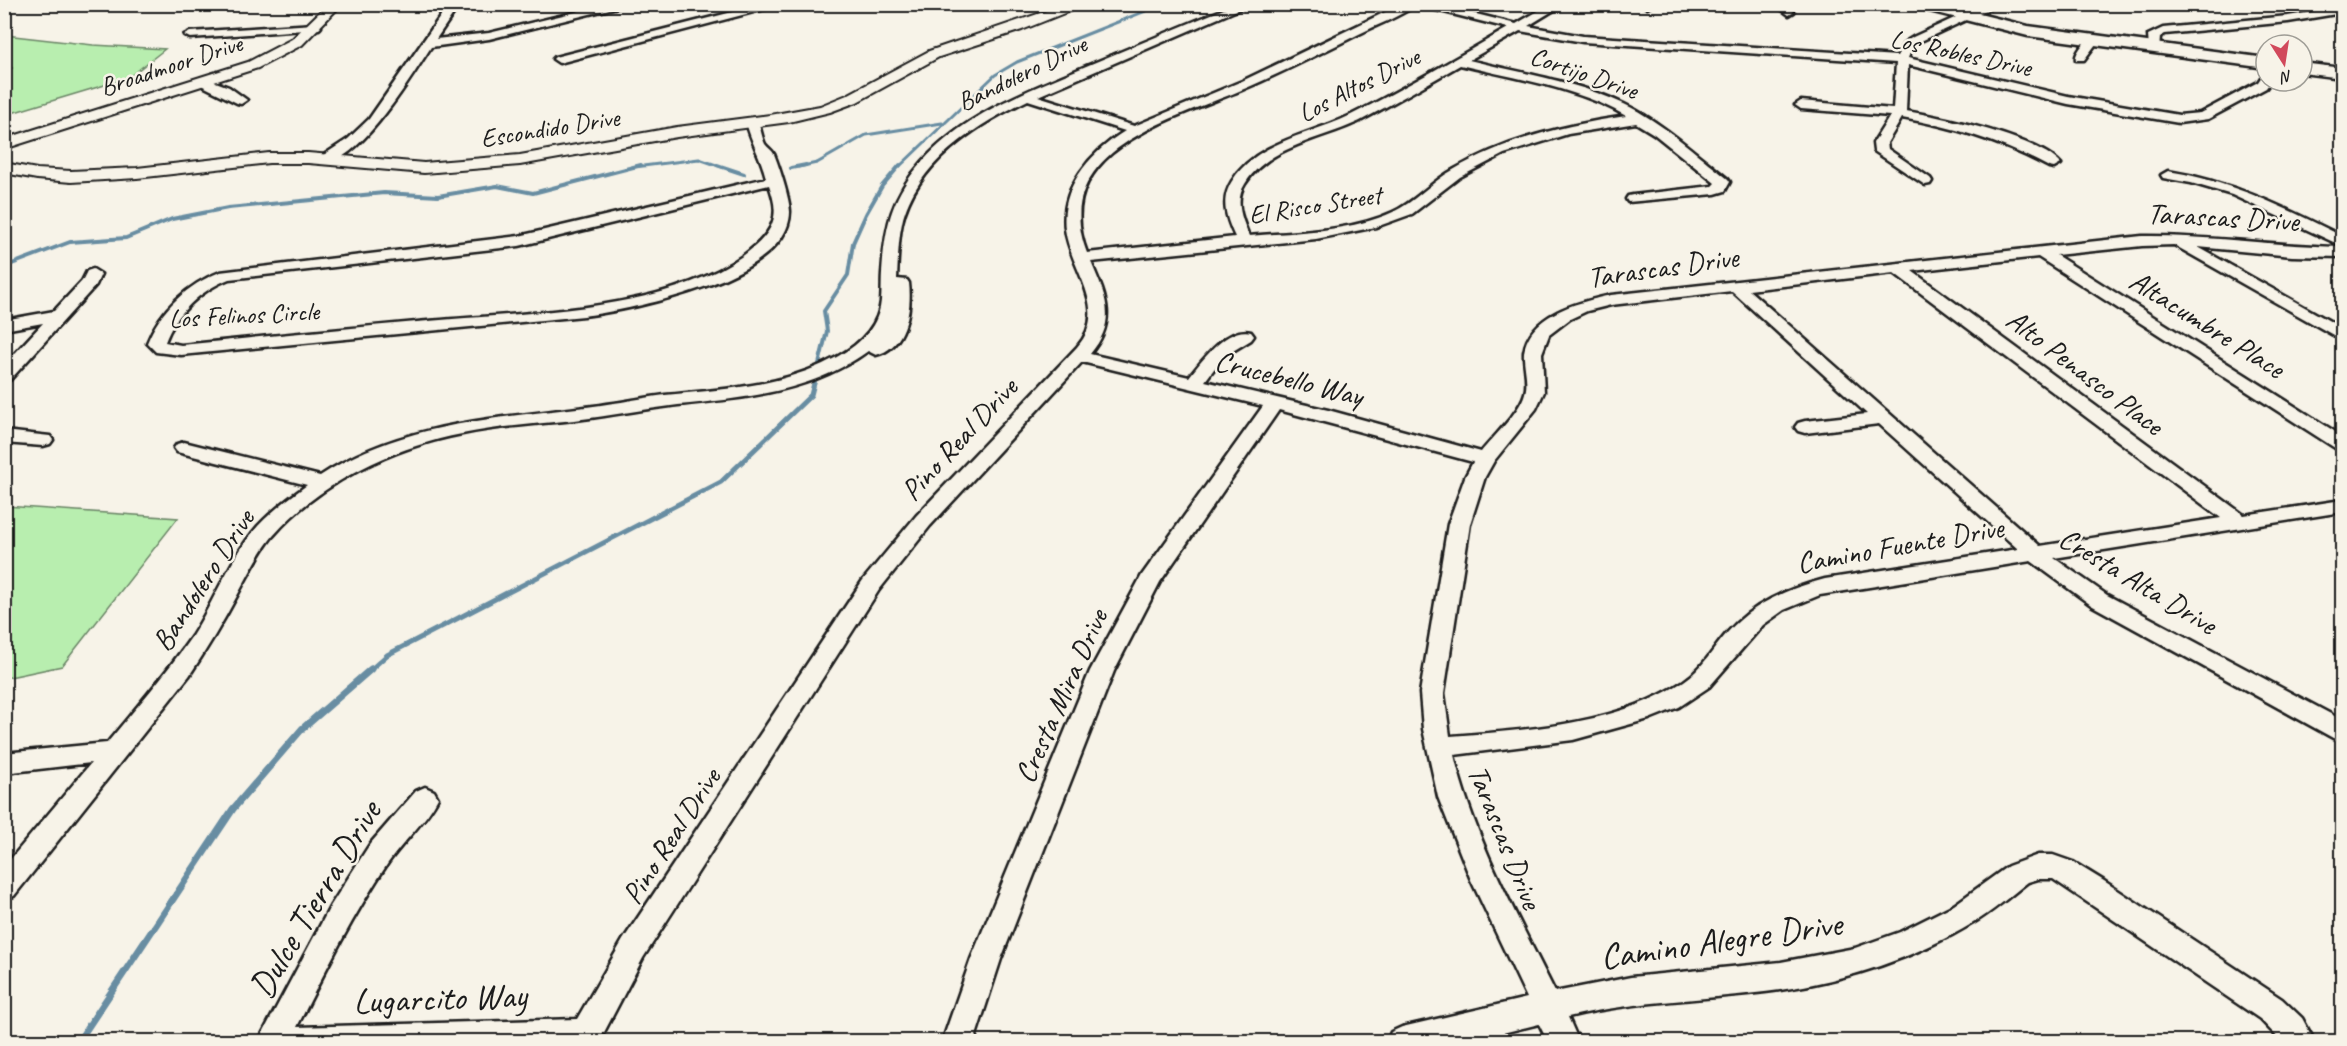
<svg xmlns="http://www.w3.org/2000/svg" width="2347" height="1046" viewBox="0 0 2347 1046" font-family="Caveat,sans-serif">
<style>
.green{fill:#b8eeaf;stroke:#6a8566;stroke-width:1.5}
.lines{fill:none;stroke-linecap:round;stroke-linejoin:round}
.stream-far3{stroke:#688da2;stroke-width:3}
.stream-far2{stroke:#688da2;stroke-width:4}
.stream-far1{stroke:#688da2;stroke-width:5}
.stream{stroke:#688da2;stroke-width:7}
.minor-casing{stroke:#1c1c1c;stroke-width:5}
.tertiary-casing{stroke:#1c1c1c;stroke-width:4}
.secondary-casing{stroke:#1c1c1c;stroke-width:5}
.minor{fill:#f7f3e8;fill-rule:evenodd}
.tertiary{fill:#f7f3e8;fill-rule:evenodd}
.secondary{fill:#f7f3e8;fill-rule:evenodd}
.labels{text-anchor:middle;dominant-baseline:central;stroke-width:5;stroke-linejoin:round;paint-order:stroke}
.far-street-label{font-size:26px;fill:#1c1c1c;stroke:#f7f3e8}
.street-label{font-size:30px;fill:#1c1c1c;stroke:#f7f3e8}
.near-street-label{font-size:36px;fill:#1c1c1c;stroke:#f7f3e8}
</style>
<rect width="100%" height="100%" fill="#f7f3e8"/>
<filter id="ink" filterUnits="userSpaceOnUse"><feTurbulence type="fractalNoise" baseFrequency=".0167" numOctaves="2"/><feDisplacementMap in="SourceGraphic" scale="12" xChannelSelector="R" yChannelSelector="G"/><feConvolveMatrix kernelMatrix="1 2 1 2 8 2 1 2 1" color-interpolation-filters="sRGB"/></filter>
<g filter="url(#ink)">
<path class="green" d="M5 35 93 45 165 49 128 78 5 115V72L12 68 5 64Z
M5 506 178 518 62 666 5 678Z"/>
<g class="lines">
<path class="stream-far3" d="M635 167 699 159 722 167
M798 167 817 163 866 135 942 123
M899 167 995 75 1017 62 1163 4"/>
<path class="stream-far2" d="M717 165 744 174
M791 168 806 165
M4 267 70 242 126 238 172 219 228 208 384 193 438 196 497 186 533 193 641 165
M814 385 827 331 824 311 848 275 853 243 866 214 882 186 900 165"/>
<path class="stream-far1" d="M369 671 387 655 721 482 811 395 814 383"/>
<path class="stream" d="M78 1042 233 809 302 729 371 669"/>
<g class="minor-casing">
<path id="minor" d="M449 4H460L436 39 489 33 609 4H630L489 39 431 47C415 72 355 170 322 162L320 159 322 156 348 139 369 119Z
M764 4H784L559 63 553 59 555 57Z
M1236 4H1251L1038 96 1134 126 1242 81 1402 4H1436L1516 24 1550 4H1564L1528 26 1583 36 1897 56 1905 42 1913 37 1985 4H2000L1921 41 1913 46 1908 58 2068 96 2179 115 2200 113 2258 82 2262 76 2266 75V81H2271L2266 88 2208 119 2179 123 2068 104 1908 65 1906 111C1942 117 2037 137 2061 164L2054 168 2049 167C2002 142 1955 127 1902 118L1887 143 1888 149 1930 178 1932 181 1930 184 1925 185 1874 151 1873 143 1890 116 1801 109 1795 105 1801 101 1893 109 1896 63 1583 42 1520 31 1469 60C1520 73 1576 81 1624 104 1662 122 1695 153 1728 179L1730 182 1725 191 1715 194 1628 202 1626 199 1628 196 1633 195 1712 186 1715 183 1654 134 1636 123 1568 134 1504 154 1460 177 1412 214 1376 227 1316 239 1091 262C1106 297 1118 321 1090 354L1189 377C1202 361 1227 326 1251 332L1254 336 1251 340 1223 357 1205 381 1328 410 1481 452C1493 437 1520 412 1525 393 1529 381 1523 365 1524 352 1530 313 1580 302 1611 295L2142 236C2209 235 2276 246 2342 247V257L2292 256 2198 247 2342 328V340L2174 245 2142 246 2056 255 2342 436V450L2335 448 2038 257 1912 271 2244 515 2342 500V512L2054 558 2107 595 2342 720V740L2333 738 2091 605 2031 561 1820 595 1784 610 1763 625 1709 687 1679 707 1649 719 1573 740 1454 755C1474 839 1517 915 1555 992L1631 977 1781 962 1855 948 1900 932 1954 905 2008 866 2038 855H2053L2073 862 2104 881 2282 999 2302 1018 2315 1042H2282L2260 1019 2053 879H2038L2028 882C2010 896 1992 912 1973 923 1915 958 1847 980 1780 990 1709 1000 1638 1000 1568 1017L1579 1042H1548L1539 1024 1466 1042H1387L1391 1032 1402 1027 1527 998 1471 880 1438 797 1423 729 1420 693 1448 524 1465 477 1473 462 1279 410 1160 582 1114 671 1001 959 974 1042H942L971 959 1090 671 1142 575 1263 406 1082 362 930 526 879 590 643 958 599 1042H258L331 905 370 844 416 791 425 787 434 791 438 798C426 822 403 841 388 863 353 915 325 971 297 1027L577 1019 623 940 863 580 916 516 1077 347C1111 308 1070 270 1065 229 1060 187 1091 152 1125 131L1028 100C976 125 916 163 902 223 898 241 898 261 897 279L907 280 909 283C912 309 906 348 876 355L868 351C812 392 745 398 678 405 644 409 610 416 575 420 538 424 499 426 462 434 394 447 320 482 273 536 259 553 249 574 238 594 223 622 207 649 189 676L14 896 4 900V867L91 763 4 773V753L107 743C136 708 166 674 192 636 215 600 230 558 258 526 272 511 290 497 307 485L177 452 174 448 177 444 184 442 320 476C396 425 489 419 577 408 607 405 636 399 665 395 719 390 773 387 823 364 844 354 868 340 877 317 883 304 881 288 882 273 885 227 891 196 923 161 967 112 1032 89 1091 64 1139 44 1187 24 1236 4ZM1416 5 1508 28C1456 58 1405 88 1351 115 1312 134 1257 141 1232 181 1220 200 1226 218 1235 237L1087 253C1046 147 1182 117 1251 86 1287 70 1323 52 1359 34 1377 25 1399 17 1416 5ZM1460 65C1513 78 1580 88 1626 116 1565 125 1506 139 1453 170 1431 182 1415 202 1393 212 1350 232 1296 232 1249 236 1242 219 1234 201 1245 184 1268 146 1323 139 1360 121 1394 103 1427 84 1460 65ZM1894 273 2221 518 2040 546 1749 290ZM1732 291 1867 414 1805 421 1798 423 1795 427 1798 431 1805 433 1879 424 2018 549 1825 579C1787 589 1753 603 1727 633 1713 649 1702 669 1684 681 1618 725 1527 730 1450 736L1444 693 1470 524 1485 477 1494 461 1536 409 1544 392 1542 353 1549 335 1570 319 1587 311 1611 305Z
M1641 4H1652V5L1647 8Z
M1774 4H1786L1794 12 1789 15Z
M2342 7V13L2288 22 2165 34 2160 37 2159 51 2155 52 2149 49 2148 35 2163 28 2288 16Z
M315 24 321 27 319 29 190 38 184 35 190 32Z
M2093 37 2099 40 2084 60H2076C2074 54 2086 39 2093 37Z
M205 78 229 87 247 100 241 104 237 103 201 85 199 82Z
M752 118 758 122C761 129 762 138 765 144 768 148 772 150 774 154 779 166 790 200 790 212 789 279 634 309 584 316L181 355 156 352 147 343C160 310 188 284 220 272L519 236 766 178C761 157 751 142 746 122ZM769 185C773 197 777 209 773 221 769 235 756 246 744 255 660 314 517 312 417 322 338 329 260 337 181 345L165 342C176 313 201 290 229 279L519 246Z
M2168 171C2231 181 2286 208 2342 236V246L2232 195 2191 183 2163 178 2161 175Z
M93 269 101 274 96 285 10 380 4 381V365L43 323 4 330V320L54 311 82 281 87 271Z
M4 431 50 436 53 440 50 444 43 446 4 443Z"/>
</g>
<g class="tertiary-casing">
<path id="tertiary" d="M328 4H342L302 45 258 68 4 149V139L248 62 292 39Z
M1067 4H1087L1022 30 939 57 857 102 830 112 789 122 677 137 520 165 424 173 308 163H269L137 178 71 182 37 179 4 173V163L37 169 71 171 137 168 269 153H308L424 163 520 155 677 127 770 115 820 106 847 95 929 51Z"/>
</g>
<g class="secondary-casing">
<path id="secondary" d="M1912 4H1939L2028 26 2266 58V68L2028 36 1914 7Z
M2302 63 2342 68V78L2302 73Z"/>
</g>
<use href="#minor" class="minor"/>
<use href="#tertiary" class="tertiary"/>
<use href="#secondary" class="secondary"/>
</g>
</g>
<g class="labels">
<g class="far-street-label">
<text transform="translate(1961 53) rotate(12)">Los Robles Drive</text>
<text transform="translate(171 65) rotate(-18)">Broadmoor Drive</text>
<text transform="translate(1022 73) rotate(-26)">Bandolero Drive</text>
<text transform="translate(1584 73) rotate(19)">Cortijo Drive</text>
<text transform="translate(1359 85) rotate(-27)">Los Altos Drive</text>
<text transform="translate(550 128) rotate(-9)">Escondido Drive</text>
<text transform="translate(1315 205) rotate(-9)">El Risco Street</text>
<text transform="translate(244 315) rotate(-3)">Los Felinos Circle</text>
</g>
<g class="street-label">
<text transform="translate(2223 217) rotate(3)">Tarascas Drive</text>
<text transform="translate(1663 267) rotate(-8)">Tarascas Drive</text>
<text transform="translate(2207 324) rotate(32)">Altacumbre Place</text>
<text transform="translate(2085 372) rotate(37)">Alto Penasco Place</text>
<text transform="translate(1289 378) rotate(14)">Crucebello Way</text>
<text transform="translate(959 439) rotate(-47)">Pino Real Drive</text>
<text transform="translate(1900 545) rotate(-10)">Camino Fuente Drive</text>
<text transform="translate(203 580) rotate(-57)">Bandolero Drive</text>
<text transform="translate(2138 581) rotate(31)">Cresta Alta Drive</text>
<text transform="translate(1061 696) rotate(-66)">Cresta Mira Drive</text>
<text transform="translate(671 836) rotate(-57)">Pino Real Drive</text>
<text transform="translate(1505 837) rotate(68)">Tarascas Drive</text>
</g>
<g class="near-street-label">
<text transform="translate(315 899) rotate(-59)">Dulce Tierra Drive</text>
<text transform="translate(1721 940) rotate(-8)">Camino Alegre Drive</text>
<text transform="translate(440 998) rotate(-2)">Lugarcito Way</text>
</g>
</g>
<rect width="2347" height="1046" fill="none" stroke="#f7f3e8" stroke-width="24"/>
<rect x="12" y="12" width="2323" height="1022" fill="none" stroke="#1c1c1c" stroke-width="2" filter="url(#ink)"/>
<g transform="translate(2284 63) rotate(168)"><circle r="28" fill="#f7f3e8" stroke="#9f9d96" stroke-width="1.5"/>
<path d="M0-4.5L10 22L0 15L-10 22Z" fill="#d1495b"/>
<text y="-9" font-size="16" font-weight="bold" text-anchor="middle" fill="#1c1c1c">N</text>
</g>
</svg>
